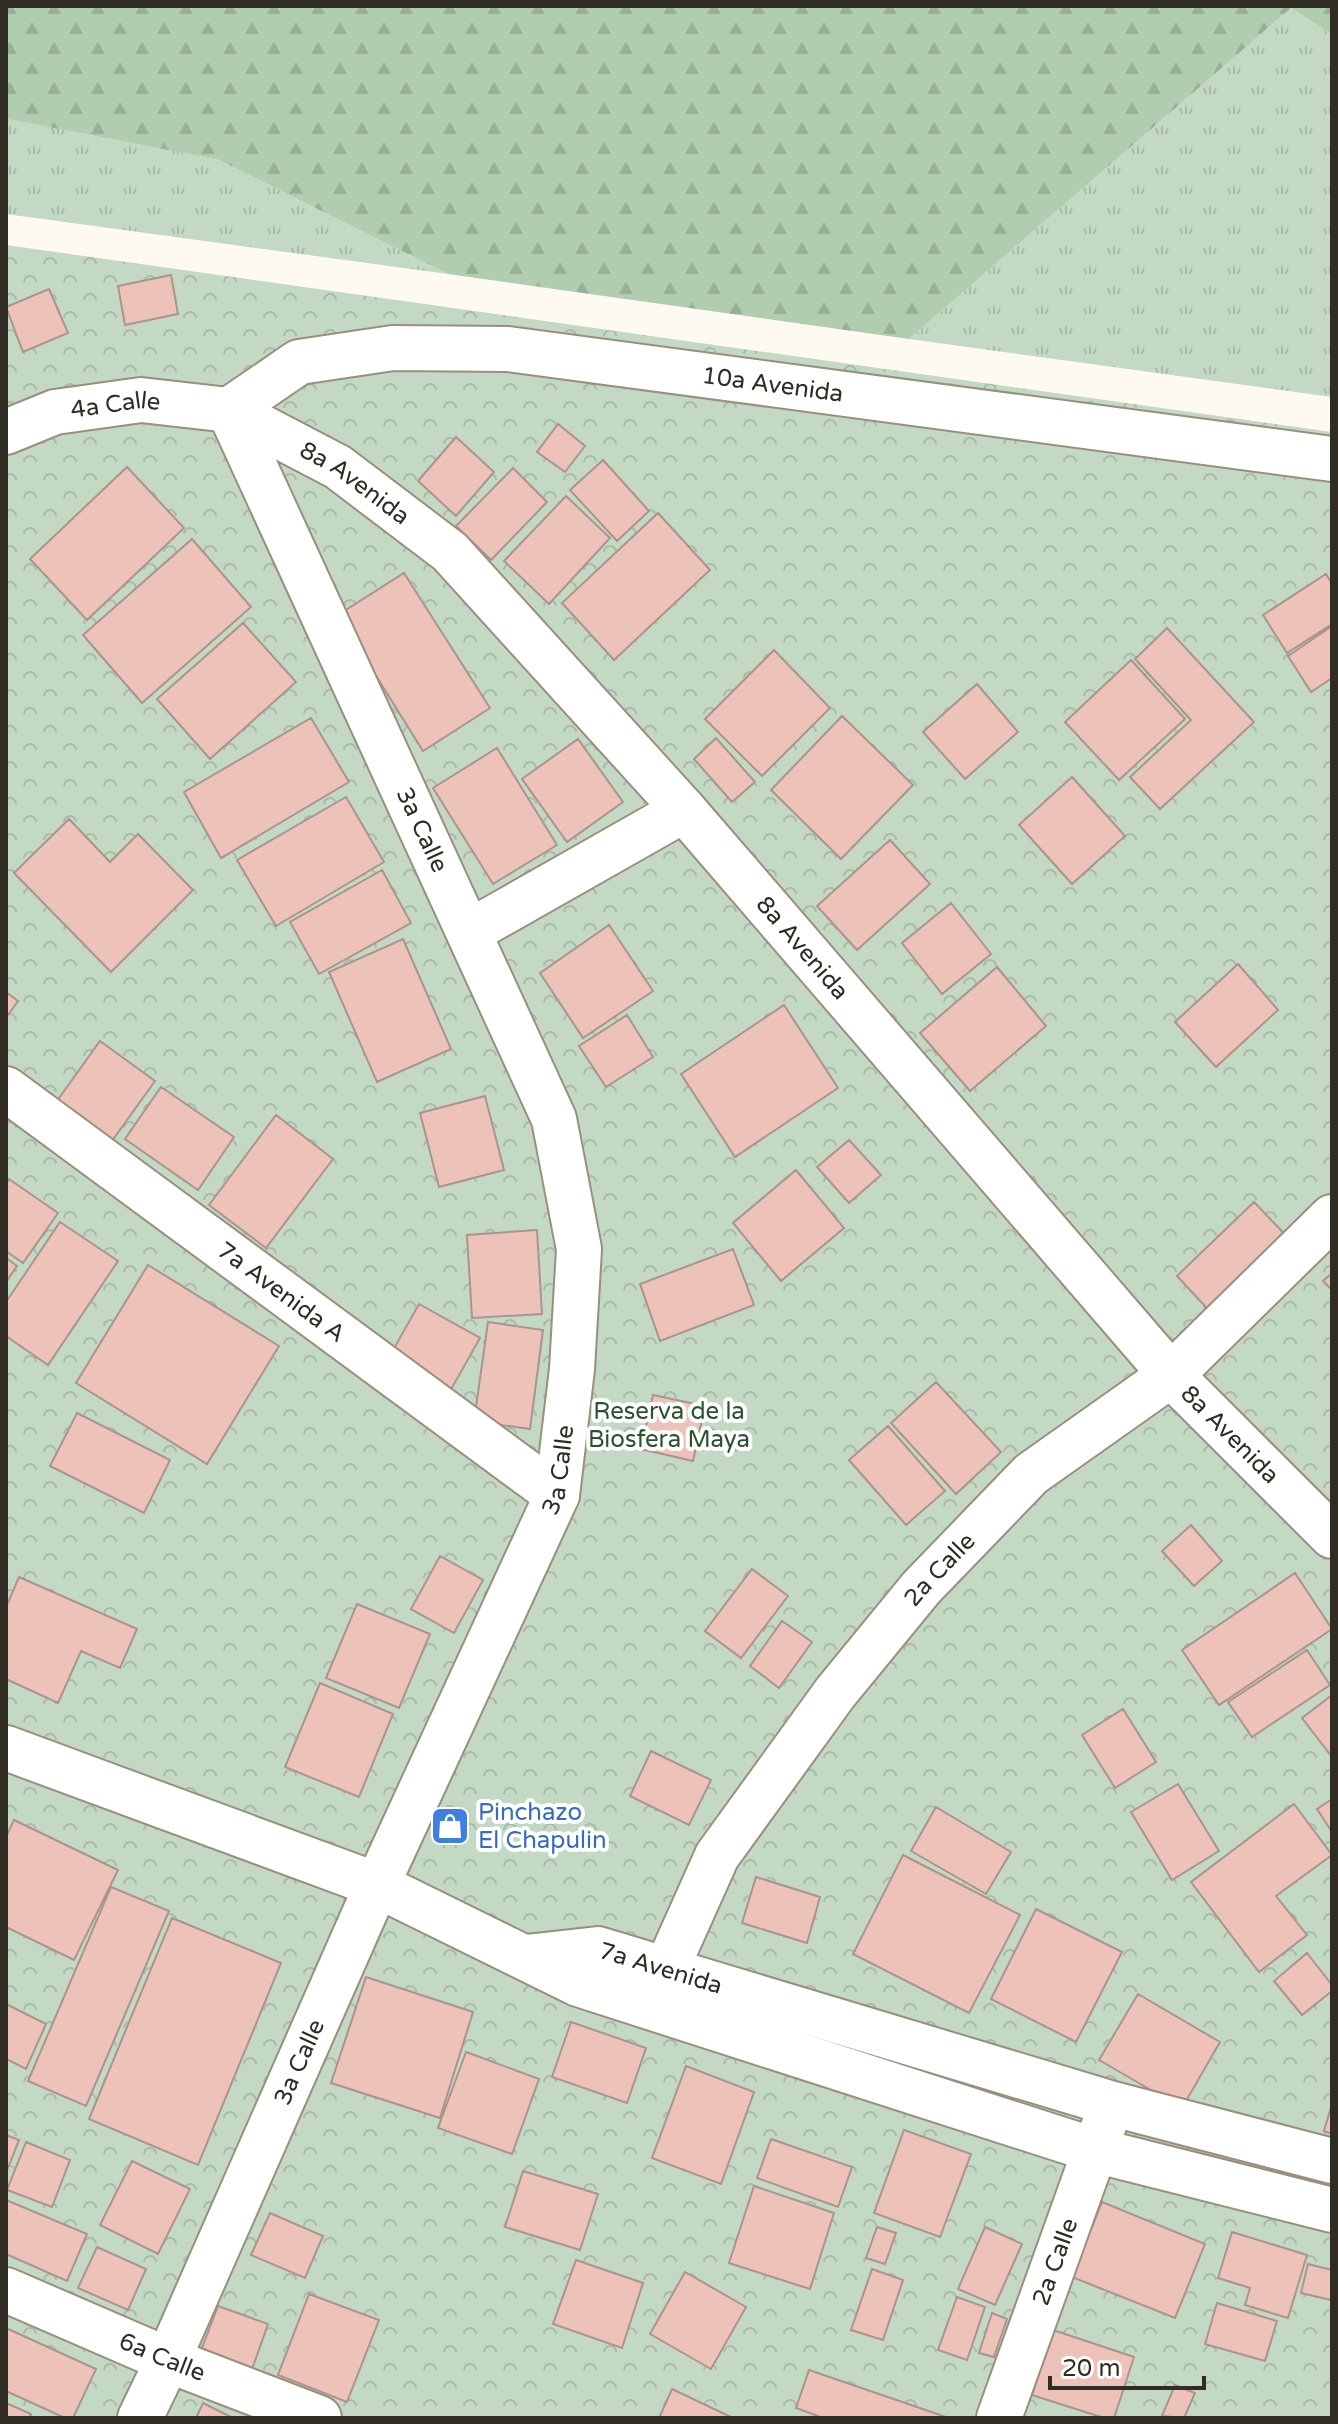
<svg xmlns="http://www.w3.org/2000/svg" width="1338" height="2424" viewBox="0 0 1338 2424" font-family="'Varela Round',sans-serif">
<style>
.grass{fill:url(#grass-tufts)}
.forest{fill:url(#forest-firs)}
.park{fill:url(#park-crowns)}
.building{fill:#edc3b9;stroke:#ab938e;stroke-width:2}
.lines{fill:none;stroke-linecap:round;stroke-linejoin:round}
.minor-casing{stroke:#998f7c;stroke-width:48}
.minor{stroke:#fff;stroke-width:44}
.labels{text-anchor:middle;dominant-baseline:central;stroke-width:8;stroke-linejoin:round;paint-order:stroke}
.street-label{font-size:24px;fill:#302c24;stroke:#fff}
.park-label{font-size:24px;fill:#29532c;stroke:#fff}
.shop-label{font-size:24px;fill:#366cbe;stroke:#fff;text-anchor:start}
</style>
<defs>
<pattern id="grass-tufts" width="24" height="20" patternUnits="userSpaceOnUse" patternTransform="scale(2)"><rect width="24" height="20" fill="#c4d9c4"/><path d="M3 7l-1-3M5 7V3M7 7l1-3M15 17l-1-3M17 17v-4M19 17l1-3" fill="none" stroke="#a9baa8"/></pattern>
<pattern id="forest-firs" width="22" height="20" patternUnits="userSpaceOnUse" patternTransform="scale(2)"><rect width="22" height="20" fill="#b0cdb0"/><path d="M5 1l3.5 6h-7zM16 11l3.5 6h-7z" fill="#98b097"/></pattern>
<pattern id="park-crowns" width="20" height="18" patternUnits="userSpaceOnUse" patternTransform="scale(2)"><rect width="20" height="18" fill="#c4d9c4"/><path d="M2 6a3 3 0 1 1 6 0M12 15a3 3 0 1 1 6 0" fill="none" stroke="#a9baa8"/></pattern>
</defs>
<rect width="100%" height="100%" fill="#fefaf2"/>
<path class="grass" d="M1291 8 1332 35V397L909 339Z
M6 119 219 160 448 274 6 214Z"/>
<path class="forest" d="M6 6H1332V35L1291 8 909 339 448 274 219 160 6 119Z"/>
<path class="park" d="M6 245 1332 432V2418H6Z"/>
<path class="building" d="M171 275 178 314 125 325 118 286Z
M49 289 68 333 23 352 6 307Z
M558 424 585 446 565 472 537 452Z
M456 437 494 472 456 516 418 481Z
M603 460 649 511 617 541 570 490Z
M127 467 184 528 87 620 30 559Z
M513 468 547 502 491 560 456 526Z
M566 496 610 538 549 604 504 561Z
M658 513 710 570 614 660 562 603Z
M192 539 251 607 142 703 83 635Z
M404 573 490 708 423 751 338 615Z
M1326 574 1332 584V624L1287 653 1263 615Z
M243 623 296 682 210 759 157 699Z
M1332 626V678L1311 692 1288 656Z
M1167 628 1254 722 1160 809 1130 777 1191 720 1135 659Z
M774 650 830 708 762 776 705 719Z
M1131 660 1185 719 1119 780 1065 722Z
M977 684 1018 732 965 779 923 732Z
M842 716 913 785 841 859 771 790Z
M311 718 349 782 221 858 184 792Z
M716 738 755 782 732 802 694 759Z
M578 739 623 802 567 842 522 779Z
M497 748 557 845 493 884 433 788Z
M1072 777 1125 836 1072 884 1019 825Z
M346 797 384 862 276 926 237 860Z
M69 819 110 862 138 834 193 890 111 972 14 873Z
M890 840 930 884 857 950 817 906Z
M382 870 411 923 319 974 290 922Z
M951 903 991 954 942 994 902 943Z
M609 925 653 991 583 1038 540 973Z
M403 939 451 1049 377 1082 329 972Z
M1238 964 1278 1010 1216 1067 1175 1022Z
M997 967 1046 1026 970 1091 920 1033Z
M6 992 18 1001 6 1018Z
M784 1005 838 1088 735 1157 681 1074Z
M627 1015 653 1057 606 1087 579 1046Z
M100 1041 155 1081 109 1145 54 1105Z
M161 1087 234 1137 198 1190 125 1139Z
M485 1096 504 1170 439 1187 420 1113Z
M276 1115 333 1159 266 1248 209 1205Z
M849 1140 881 1175 849 1203 817 1167Z
M796 1170 844 1228 781 1281 733 1223Z
M9 1179 58 1213 23 1263 6 1251V1184Z
M1254 1202 1295 1245 1217 1319 1177 1276Z
M60 1222 118 1261 48 1365 6 1336V1302Z
M537 1230 542 1314 472 1318 467 1235Z
M733 1249 754 1305 660 1341 640 1284Z
M6 1258 17 1266 6 1282Z
M148 1265 279 1346 207 1464 76 1383Z
M1332 1273V1290L1323 1281Z
M419 1304 480 1338 449 1393 388 1359Z
M488 1322 543 1330 530 1429 474 1421Z
M936 1382 1001 1452 956 1494 891 1423Z
M653 1395 705 1406 693 1461 641 1449Z
M77 1413 170 1460 144 1513 50 1466Z
M888 1426 945 1491 906 1525 849 1460Z
M1191 1525 1222 1561 1194 1586 1162 1551Z
M440 1556 483 1580 454 1633 411 1609Z
M752 1569 788 1596 741 1658 705 1631Z
M1295 1573 1332 1629 1219 1705 1182 1650Z
M19 1577 137 1629 120 1668 81 1651 58 1703 6 1679V1607Z
M357 1604 430 1634 399 1708 326 1678Z
M782 1621 812 1642 779 1688 750 1666Z
M1307 1650 1330 1685 1252 1737 1228 1702Z
M320 1683 393 1714 359 1797 285 1767Z
M1332 1695V1757L1302 1718Z
M1123 1709 1156 1762 1115 1788 1082 1735Z
M651 1751 711 1780 689 1825 630 1796Z
M1178 1784 1219 1851 1172 1880 1131 1812Z
M1332 1799V1832L1317 1809Z
M1294 1804 1332 1855 1276 1896 1307 1935 1259 1972 1191 1882Z
M936 1807 1011 1852 986 1894 911 1851Z
M14 1820 118 1870 74 1960 6 1927V1837Z
M903 1855 1020 1915 969 2013 853 1954Z
M756 1877 820 1897 807 1943 742 1923Z
M111 1887 169 1911 86 2106 28 2081Z
M1036 1909 1122 1952 1076 2042 991 1999Z
M172 1918 281 1963 198 2165 89 2119Z
M1307 1953 1332 1985V1991L1302 2015 1274 1981Z
M366 1977 473 2012 440 2118 331 2083Z
M1138 1994 1220 2042 1182 2108 1099 2060Z
M6 2004 46 2024 26 2069 6 2059Z
M571 2022 646 2048 627 2103 552 2077Z
M466 2052 539 2079 512 2154 438 2128Z
M686 2066 754 2092 721 2184 652 2158Z
M1332 2104V2134L1324 2131Z
M904 2130 971 2154 940 2237 874 2213Z
M6 2135 19 2140 6 2173Z
M771 2139 852 2167 838 2207 757 2178Z
M26 2142 70 2160 52 2207 7 2190Z
M132 2161 190 2189 158 2254 100 2225Z
M523 2171 598 2194 580 2250 505 2227Z
M754 2186 834 2213 810 2289 729 2263Z
M6 2200 87 2234 67 2281 6 2254Z
M1102 2202 1205 2244 1175 2318 1072 2277Z
M270 2213 323 2236 305 2278 251 2255Z
M877 2227 896 2233 885 2264 866 2258Z
M985 2227 1022 2244 995 2305 958 2289Z
M1232 2232 1307 2255 1288 2318 1245 2305 1250 2288 1218 2278Z
M97 2247 146 2269 128 2310 78 2288Z
M576 2260 643 2283 622 2348 553 2324Z
M1308 2264 1332 2270 1331 2300 1301 2293Z
M872 2269 903 2280 883 2340 851 2330Z
M685 2272 746 2307 711 2369 650 2334Z
M309 2294 379 2320 347 2402 278 2375Z
M957 2297 985 2307 967 2360 938 2350Z
M1217 2303 1277 2321 1265 2361 1205 2344Z
M218 2306 268 2324 250 2375 199 2356Z
M992 2313 1007 2319 994 2357 979 2353Z
M6 2328 96 2369 73 2418H65L6 2391Z
M1053 2330 1134 2357 1114 2418H1104L1032 2395Z
M809 2370 949 2418H823L796 2408Z
M1175 2385 1195 2393 1184 2418 1162 2416Z
M672 2389 733 2418H659Z
M6 2403 31 2414 29 2418H6Z
M203 2403 233 2418H196Z"/>
<g class="lines">
<g class="minor-casing">
<g id="minor">
<path id="s1" d="M229 410 299 362 393 348 508 349 1332 459"/>
<path id="s2" d="M6 432 55 412 141 400 229 410 338 467 450 552 684 810 1171 1375 1332 1536"/>
<path d="M469 932 684 810"/>
<path id="s3" d="M6 1089 557 1495"/>
<path d="M6 1748 377 1885 578 1984 1094 2150 1332 2210"/>
<path id="s4" d="M526 1957 598 1949 1113 2104 1332 2161"/>
<path id="s5" d="M657 2009 666 1970 717 1856 835 1693 921 1588 1031 1474 1171 1375 1332 1217"/>
<path id="s6" d="M6 2290 168 2360 319 2418"/>
<path id="s7" d="M140 2418 168 2360 377 1885 557 1495 572 1369 579 1249 554 1119 229 410"/>
<path id="s8" d="M999 2418 1104 2125"/>
</g>
</g>
<use href="#minor" class="minor"/>
</g>
<defs>
<g id="shop-square" transform="scale(2)"><rect x="-9" y="-9" width="18" height="18" rx="4" fill="#3f7fe0" stroke="#fff"/><path d="M-5-2.5h2.3a2.7 3.5 0 0 1 5.4 0H5L5.5 6h-11ZM-1.5-2.5h3a1.5 2.3 0 0 0-3 0Z" fill="#fff"/></g>
</defs>
<g fill-rule="evenodd">
<use href="#shop-square" x="450" y="1826"/>
</g>
<g class="labels">
<g class="street-label">
<text stroke="none"><textPath href="#s1" startOffset="562">10a Avenida</textPath></text>
<text stroke="none"><textPath href="#s2" startOffset="114">4a Calle</textPath></text>
<text stroke="none"><textPath href="#s2" startOffset="374">8a Avenida</textPath></text>
<text transform="translate(422 830) rotate(65)">3a Calle</text>
<text stroke="none"><textPath href="#s2" startOffset="1022">8a Avenida</textPath></text>
<text stroke="none"><textPath href="#s3" startOffset="342">7a Avenida A</textPath></text>
<text stroke="none"><textPath href="#s2" startOffset="1670">8a Avenida</textPath></text>
<text stroke="none"><textPath href="#s7" startOffset="1038">3a Calle</textPath></text>
<text stroke="none"><textPath href="#s5" startOffset="528">2a Calle</textPath></text>
<text stroke="none"><textPath href="#s4" startOffset="138">7a Avenida</textPath></text>
<text stroke="none"><textPath href="#s7" startOffset="390">3a Calle</textPath></text>
<text stroke="none"><textPath href="#s8" startOffset="166">2a Calle</textPath></text>
<text stroke="none"><textPath href="#s6" startOffset="170">6a Calle</textPath></text>
</g>
<g class="park-label">
<text x="669" y="1411">Reserva de la<tspan x="669" dy="28">Biosfera Maya</tspan></text>
</g>
<g class="shop-label">
<text x="478" y="1812">Pinchazo<tspan x="478" dy="28">El Chapulin</tspan></text>
</g>
</g>
<rect width="1338" height="2424" fill="none" stroke="#302c24" stroke-width="16"/>
<path d="M1050 2376v12h154v-12" fill="none" stroke="#302c24" stroke-width="4"/>
<text x="1062" y="2376" font-size="24" fill="#302c24" stroke="#ffffff" stroke-width="6" paint-order="stroke">20 m</text>
</svg>
